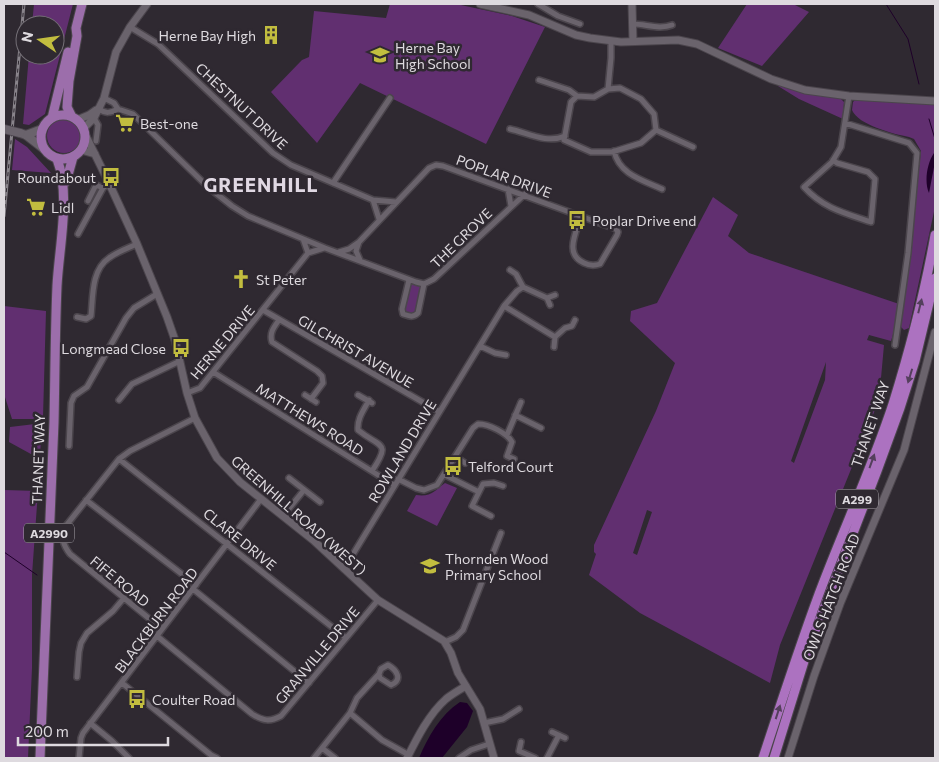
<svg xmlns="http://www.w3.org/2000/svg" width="939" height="762" viewBox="0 0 939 762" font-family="Commissioner,sans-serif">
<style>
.green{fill:#612f70;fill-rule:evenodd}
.water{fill:#1e0029}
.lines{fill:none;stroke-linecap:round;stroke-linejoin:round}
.stream{stroke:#1e0029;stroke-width:1}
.minor-casing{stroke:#4b454c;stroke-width:8}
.tertiary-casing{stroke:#4b454c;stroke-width:9}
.secondary-casing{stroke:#4b454c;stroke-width:10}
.primary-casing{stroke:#4b454c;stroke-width:11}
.trunk-casing{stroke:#4b454c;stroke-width:11}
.minor{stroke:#6a636c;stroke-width:5}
.tertiary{stroke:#6a636c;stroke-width:7}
.secondary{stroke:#6a636c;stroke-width:8}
.primary{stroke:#9c6eab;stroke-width:9}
.trunk{stroke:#ac72c0;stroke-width:9}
.rail-casing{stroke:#89848b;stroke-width:3}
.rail{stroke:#2f2931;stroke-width:1;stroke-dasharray:4;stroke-linecap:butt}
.secondary-bridge-casing{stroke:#4b454c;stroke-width:10;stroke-linecap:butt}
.secondary-bridge{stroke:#6a636c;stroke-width:8}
.oneway{fill:#543f5c}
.labels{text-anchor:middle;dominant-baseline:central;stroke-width:5;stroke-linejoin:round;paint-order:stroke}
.shield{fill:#2f2931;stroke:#aaa5ab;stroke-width:1}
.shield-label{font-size:12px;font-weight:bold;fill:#dedadf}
.poi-label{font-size:14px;fill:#dedadf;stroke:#2f2931;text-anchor:start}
.street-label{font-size:14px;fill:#dedadf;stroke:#2f2931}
.district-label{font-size:19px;font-weight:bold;letter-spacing:1px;fill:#e0d8e3;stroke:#2f2931}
</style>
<rect width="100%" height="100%" fill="#2f2931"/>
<path class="green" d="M34 4H73L45 114 29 125 23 124 29 55H55V25H32Z
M390 4H456L512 16 545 27 486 144 360 83 317 143 271 92 302 60 309 57 314 11 386 18Z
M747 4H793L809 12 762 66 718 48Z
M779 84 838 96 844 102 843 119 799 99 778 86Z
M856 99 933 104 935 106V207L909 328 904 330 900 326V322L908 270 921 151 914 139 909 137C894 134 858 125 852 110L853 102Z
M47 136a17 17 0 1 1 34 0a17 17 0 1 1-34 0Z
M15 139 27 147 51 173 12 170Z
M713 197 738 215 728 236 749 253 902 305 891 341 869 335 867 340 884 345 879 400 780 645 770 683 640 613 589 575 596 554 594 552V545L656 411 675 363 630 321 631 311 657 303ZM826 362 825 380 794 463 791 461ZM647 510 652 512 637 555 633 553Z
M409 280 424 284 418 313 403 314Z
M4 306 46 311 43 417 42 419H12L4 394Z
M35 424 36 429 41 436 40 459 9 442 10 427Z
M445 483 457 488 437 526 407 511 416 495C432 497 434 491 445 483Z
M4 490 38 491 32 575V668L28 758H4Z"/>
<path class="water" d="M934 153 935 162 929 193C924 182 927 163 934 153Z
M460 702 467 703 473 711 467 727 442 758H419C428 737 440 715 460 702Z"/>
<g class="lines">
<path class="stream" d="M886 4 908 39 919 84
M929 119 935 139
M4 552 37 575"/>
<g class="minor-casing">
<path id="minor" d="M538 4 558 16 580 24
M633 24C646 24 659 30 672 25
M130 27 158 44 273 153 291 165 373 200 396 202
M539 80 569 90 577 96
M620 88 641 99 654 114 656 130 641 143 612 152H591L564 140 571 102 577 96 594 97 608 89Z
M608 89 611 58V41
M104 98 114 103 118 109 133 114 208 187 232 206 248 216 325 248 416 282 424 284 434 279 525 194
M99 109C106 114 110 113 118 109
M94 118 98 125 96 141
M845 123 909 143 917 153 908 253 895 345
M510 129C528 133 547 144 565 136
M656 130 693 147
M614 151C619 174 642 180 662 189
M833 160 837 163 868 172 875 179 871 222C844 213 823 208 804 187L832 162 841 147 849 96
M333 183 390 98
M508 189 511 206
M373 200 379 219
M88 201 96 185 103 188 109 183
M78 234 103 188
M303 239 308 253
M359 242 356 251 360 260
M339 252 349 249 359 242 429 168 436 165 443 166 616 229 618 232 617 235 600 264C594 266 590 266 584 263 564 254 576 233 581 216
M510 270 516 274 523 287 547 298 555 295
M409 280 402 309 403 314C409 316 413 318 418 313L424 284
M547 298 550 305
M504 306 555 337 565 328 572 326 575 320
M263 310 438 411
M77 317 86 319 91 316C93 297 91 270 109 258 117 252 128 248 137 244
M279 320C274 327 269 333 272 342L317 371 322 376 323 383 311 399
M480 346 495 353 506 355
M554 347 555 337
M213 372 394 485
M187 393 200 388 308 253 324 248
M305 395 316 402
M358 395 372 403
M119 400 132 384 180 361
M369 400C364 410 357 418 358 430 380 448 392 441 372 471
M515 415 541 428
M507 435 521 402
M69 446 71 403 74 396 87 387 126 318 134 308 157 294
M456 457 465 463
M119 459 346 638
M445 475 479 492
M289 478 320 502
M398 479 416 488 424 490 437 485 473 428 478 424C489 424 507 433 512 442L507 456 514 459
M86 500 196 585
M283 516 304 490
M491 516 472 506 483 484 494 483 503 486
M344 569 504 306 517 291 523 287
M193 589 309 683
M162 629 70 554C63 545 61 538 65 527L119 459 130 451 195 418
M157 636 252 714C263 721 270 722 281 716L378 600
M445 642 456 637 463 630 501 533
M77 677 79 652 81 643 87 633 113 611 124 598
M122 683 211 755 217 758
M350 713 382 740 409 755
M90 723 112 741 129 758
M484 723 503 719 519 709
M552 732 565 738
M521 742 519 751 535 758
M322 748 335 758
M79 758 81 738 83 733 261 499
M314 758 350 713 357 698 379 674 381 669 388 665C397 670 403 680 391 685L380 678 379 674
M459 758 471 750 489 744
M547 758 559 735"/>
</g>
<g class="tertiary-casing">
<path id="tertiary" d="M480 4 529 15 576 35 590 38 621 42 678 40 697 44 771 79 805 90 849 96 935 101
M632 4 633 41
M77 120 89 115 96 110
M83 129 94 118 104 98 116 52 130 27 147 4
M85 134 109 183 137 244 167 317 175 340 187 393 195 418 217 458 240 482 313 540 378 600 444 641 451 653 458 673 480 709 494 758
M81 150 95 154
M407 758C417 738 429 714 446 699 452 694 459 690 466 686
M788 758 814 676 840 604 904 450 935 332"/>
</g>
<g class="secondary-casing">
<path id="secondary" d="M20 133 26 135 44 149
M26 135 42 129"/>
</g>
<g class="primary-casing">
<path id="primary" d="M41 137a22 22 0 1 1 44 0a22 22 0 1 1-44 0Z
M72 117 67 107 69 81 77 36 76 28 82 4
M52 118 68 52
M66 182 73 157
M40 758C45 646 50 534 54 422 55 377 55 331 57 286 59 247 71 195 57 159"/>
</g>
<g class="trunk-casing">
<path id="trunk" d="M763 758C781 703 799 648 819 594 843 530 872 468 893 404 910 349 925 292 935 235
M774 758 806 655 877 471 900 408 915 361 935 278"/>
</g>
<use href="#minor" class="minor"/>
<use href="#tertiary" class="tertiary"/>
<use href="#secondary" class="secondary"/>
<use href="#primary" class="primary"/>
<use href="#trunk" class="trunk"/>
<g class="rail-casing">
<path id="rail" d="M4 216 24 4"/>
</g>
<use href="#rail" class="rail"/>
<g class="secondary-bridge-casing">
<path id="secondary-bridge" d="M4 129 20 133"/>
</g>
<use href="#secondary-bridge" class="secondary-bridge"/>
</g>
<defs><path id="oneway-solid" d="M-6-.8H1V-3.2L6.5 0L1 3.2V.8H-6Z" transform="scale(1.25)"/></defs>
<g class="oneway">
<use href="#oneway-solid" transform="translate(920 306) rotate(-76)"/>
<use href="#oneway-solid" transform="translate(910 376) rotate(107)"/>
<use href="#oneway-solid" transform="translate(872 461) rotate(-70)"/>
<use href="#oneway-solid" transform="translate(778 712) rotate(-72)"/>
</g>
<defs>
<g id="building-bare" transform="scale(1.5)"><path d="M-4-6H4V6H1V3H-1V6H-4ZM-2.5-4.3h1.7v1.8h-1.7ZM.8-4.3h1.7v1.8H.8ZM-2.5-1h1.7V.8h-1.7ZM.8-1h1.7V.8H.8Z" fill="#c2bd3f" stroke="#2f2931" stroke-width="2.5" paint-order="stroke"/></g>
<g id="school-bare" transform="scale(1.5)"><path d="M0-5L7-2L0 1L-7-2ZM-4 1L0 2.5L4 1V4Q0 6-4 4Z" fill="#c2bd3f" stroke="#2f2931" stroke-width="2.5" paint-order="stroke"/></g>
<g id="supermarket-bare" transform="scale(1.5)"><path d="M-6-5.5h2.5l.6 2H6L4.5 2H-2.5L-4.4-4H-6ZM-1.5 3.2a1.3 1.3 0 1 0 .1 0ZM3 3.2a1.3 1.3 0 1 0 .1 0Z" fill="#c2bd3f" stroke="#2f2931" stroke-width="2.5" paint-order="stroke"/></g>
<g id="bus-bare" transform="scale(1.5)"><path d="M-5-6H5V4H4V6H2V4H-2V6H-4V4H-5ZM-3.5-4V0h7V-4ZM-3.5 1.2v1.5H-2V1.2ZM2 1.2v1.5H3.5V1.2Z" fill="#c2bd3f" stroke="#2f2931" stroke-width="2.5" paint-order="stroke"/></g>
<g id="church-bare" transform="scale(1.5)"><path d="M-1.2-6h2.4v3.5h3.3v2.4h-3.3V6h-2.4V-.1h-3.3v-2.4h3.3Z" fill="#c2bd3f" stroke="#2f2931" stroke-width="2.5" paint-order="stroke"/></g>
</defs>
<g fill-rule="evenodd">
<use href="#building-bare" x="271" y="35"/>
<use href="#school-bare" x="380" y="55"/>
<use href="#supermarket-bare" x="125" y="123"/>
<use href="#bus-bare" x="111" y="177"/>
<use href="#supermarket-bare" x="36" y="207"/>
<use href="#bus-bare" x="577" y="220"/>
<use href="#church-bare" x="241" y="279"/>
<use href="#bus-bare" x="181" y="348"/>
<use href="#bus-bare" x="453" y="466"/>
<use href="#school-bare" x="430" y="566"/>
<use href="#bus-bare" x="137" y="699"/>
</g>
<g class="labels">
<g class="shield">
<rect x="836" y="489.5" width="42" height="19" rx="4"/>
<rect x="24" y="523.5" width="50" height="19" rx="4"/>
</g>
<g class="shield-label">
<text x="857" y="499">A299</text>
<text x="49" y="533">A2990</text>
</g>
<g class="poi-label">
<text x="256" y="35" text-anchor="end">Herne Bay High</text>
<text x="395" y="47">Herne Bay<tspan x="395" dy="16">High School</tspan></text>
<text x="140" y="123">Best-one</text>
<text x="96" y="177" text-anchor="end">Roundabout</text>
<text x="51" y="207">Lidl</text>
<text x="592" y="220">Poplar Drive end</text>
<text x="256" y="279">St Peter</text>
<text x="166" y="348" text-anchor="end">Longmead Close</text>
<text x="468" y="466">Telford Court</text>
<text x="445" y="558">Thornden Wood<tspan x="445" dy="16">Primary School</tspan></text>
<text x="152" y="699">Coulter Road</text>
</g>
<g class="street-label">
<text transform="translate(242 106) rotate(43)">CHESTNUT DRIVE</text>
<text transform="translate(504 176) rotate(20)">POPLAR DRIVE</text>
<text transform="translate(461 238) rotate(-44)">THE GROVE</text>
<text transform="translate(222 342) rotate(-50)">HERNE DRIVE</text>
<text transform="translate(356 351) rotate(30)">GILCHRIST AVENUE</text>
<text transform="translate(310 419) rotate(32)">MATTHEWS ROAD</text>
<text transform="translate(870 424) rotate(-71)">THANET WAY</text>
<text transform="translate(402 451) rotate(-59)">ROWLAND DRIVE</text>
<text transform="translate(38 459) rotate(-88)">THANET WAY</text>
<text transform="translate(299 515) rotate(41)">GREENHILL ROAD (WEST)</text>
<text transform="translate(240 539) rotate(39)">CLARE DRIVE</text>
<text transform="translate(120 581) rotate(39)">FIFE ROAD</text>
<text transform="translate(831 597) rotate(-69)">OWLS HATCH ROAD</text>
<text transform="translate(156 620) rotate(-53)">BLACKBURN ROAD</text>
<text transform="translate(317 655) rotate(-50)">GRANVILLE DRIVE</text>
</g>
<g class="district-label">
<text x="261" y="184">GREENHILL</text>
</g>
</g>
<rect width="939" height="762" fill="none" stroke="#dedadf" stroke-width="10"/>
<g transform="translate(40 40) rotate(283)"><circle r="24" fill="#2f2931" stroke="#757077"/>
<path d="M0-4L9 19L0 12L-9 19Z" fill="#c2bd3f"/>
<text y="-8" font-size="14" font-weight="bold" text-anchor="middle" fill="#dedadf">N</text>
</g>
<path d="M18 737v8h150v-8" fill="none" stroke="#dedadf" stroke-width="2.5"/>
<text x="25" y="737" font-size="15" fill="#dedadf" stroke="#2f2931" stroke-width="4" paint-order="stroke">200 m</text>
</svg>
